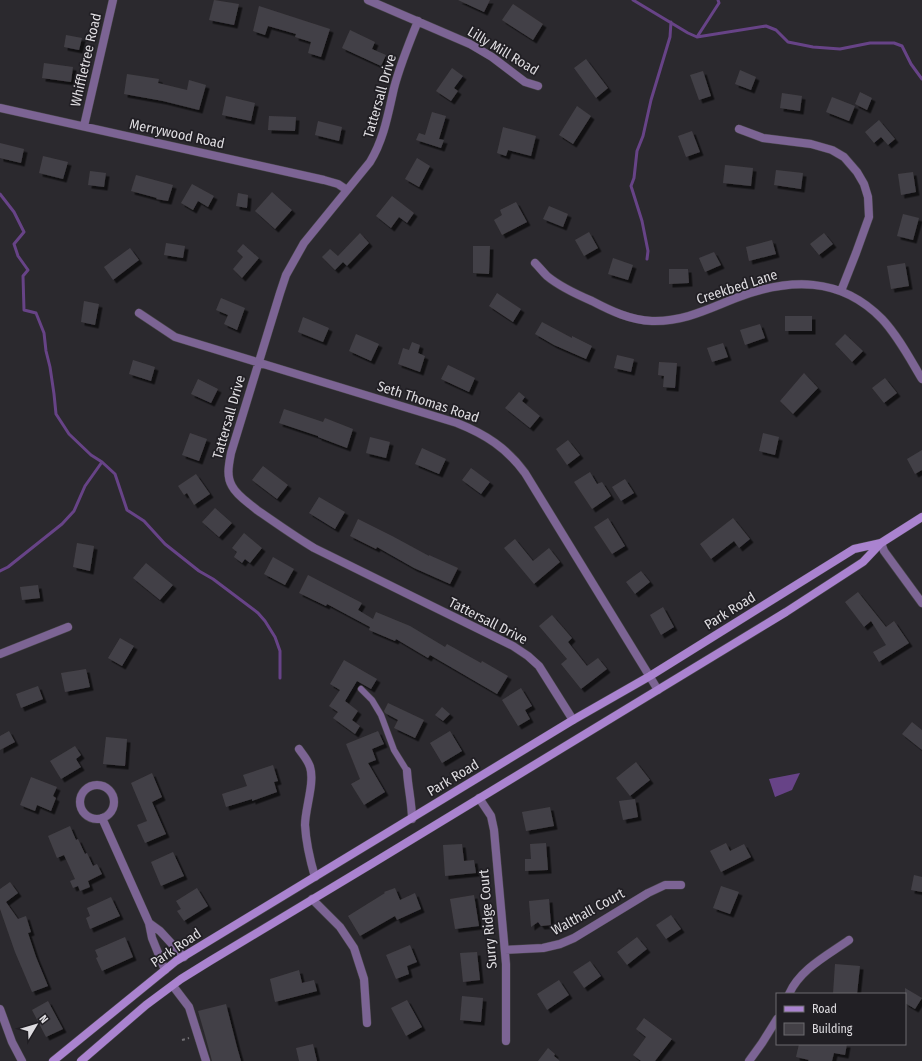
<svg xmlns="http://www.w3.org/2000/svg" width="922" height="1061" viewBox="0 0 922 1061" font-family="'Fira Sans Condensed',sans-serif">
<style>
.water{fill:#674387}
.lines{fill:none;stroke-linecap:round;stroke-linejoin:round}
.stream{stroke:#674387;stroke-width:3}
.building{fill:#434046;filter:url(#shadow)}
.lane-casing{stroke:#48464a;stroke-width:7}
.street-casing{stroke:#48464a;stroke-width:9}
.secondary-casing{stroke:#48464a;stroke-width:9}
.path{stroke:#716f73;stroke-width:2;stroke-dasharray:3 3;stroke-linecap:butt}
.lane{stroke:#7c6494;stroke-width:6}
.street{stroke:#7c6494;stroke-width:8}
.secondary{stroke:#aa83d0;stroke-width:8}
.labels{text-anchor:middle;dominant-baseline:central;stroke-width:3.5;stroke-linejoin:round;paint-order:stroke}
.street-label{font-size:14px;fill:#dedce0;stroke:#211f24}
</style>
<defs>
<filter id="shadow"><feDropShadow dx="3.5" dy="3.5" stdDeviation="0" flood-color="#0009"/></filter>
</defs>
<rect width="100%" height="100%" fill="#2b292e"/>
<path class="water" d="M800 773 792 790 775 797 769 779Z"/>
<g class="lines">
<path class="stream" d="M633 0 688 33 697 37 766 26 776 30 788 42 813 47 840 49 870 43H894L902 46 911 64 922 79
M697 37 719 3 718 0
M0 194 14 212 24 232 14 244 18 256 28 270 23 276 24 310 36 313 44 333 46 351 50 367 54 394 56 414 69 434 91 455 102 462 115 474 127 510 144 521 165 544 199 571 213 579 258 613 265 621 275 637 280 651V678
M647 259 648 251 642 221 631 186 634 178 637 151 643 136 651 100 670 37 671 22
M0 571 8 567 62 524 74 511 85 486 102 462"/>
</g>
<path class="building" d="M214 0 239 4 234 25 209 20Z
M458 0H490L484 12Z
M513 4 543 24 533 40 502 20Z
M259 6 330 29 321 57 308 53 311 42 295 37 296 34 268 26 265 35 253 31Z
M350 30 375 42 372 49 386 55 381 66 342 48Z
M66 35 82 38 79 50 64 47Z
M586 59 608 88 596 98 574 68Z
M44 63 73 67 71 82 42 78Z
M452 68 463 76 454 88 458 91 451 101 436 91Z
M740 70 756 77 751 90 735 84Z
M703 71 711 96 699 100 690 75Z
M127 74 159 79 158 83 187 90 189 80 206 85 199 110 163 101 124 94Z
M860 92 872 98 867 110 855 104Z
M782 93 802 96 800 111 780 108Z
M226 96 255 103 251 121 222 115Z
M832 97 855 106 849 121 826 112Z
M577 106 591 116 573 144 559 135Z
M432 112 446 116 439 139 444 140 441 148 416 140 419 133 425 135Z
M269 116 296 117 295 131 268 130Z
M879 120 895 139 888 145 881 137 874 143 865 132Z
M318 121 342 127 339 141 315 135Z
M503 127 536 136 531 156 508 150 506 156 497 153Z
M692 131 700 152 686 157 678 136Z
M0 143 24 149 21 163 0 158Z
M43 156 68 162 63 179 39 173Z
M417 158 430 166 419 187 405 179Z
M725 165 753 168 751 186 723 183Z
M776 170 803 173 801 189 774 185Z
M90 171 106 173 104 187 88 185Z
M913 172 916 192 901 195 898 174Z
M136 175 173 185 168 201 156 199 157 198 131 191Z
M192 184 214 196 208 207 198 201 193 210 181 203Z
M272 192 292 210 275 229 255 211Z
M238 193 248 195 247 208 236 206Z
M392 196 414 213 407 223 399 217 391 228 376 216Z
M516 202 527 222 502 235 494 220 502 215 500 210Z
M549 206 568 214 563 227 543 219Z
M903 214 919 218 913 240 897 236Z
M589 232 598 248 584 256 575 240Z
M360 233 369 243 347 266 343 262 335 270 322 257 330 249 338 256Z
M824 233 833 244 819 255 810 244Z
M772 240 776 254 749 261 746 247Z
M166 243 185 246 183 258 164 255Z
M243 244 259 258 242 278 233 269 243 257 237 251Z
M473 246H490L489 274 473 273Z
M130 248 139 260 113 280 104 267Z
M714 252 721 265 705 272 699 258Z
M613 258 633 265 628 280 608 274Z
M905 263 909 286 891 289 887 266Z
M669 269H688L689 283 669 284Z
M497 293 521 309 513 322 489 306Z
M221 298 245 308 237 330 224 324 228 315 216 310Z
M84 301 99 304 95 325 81 322Z
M785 316H812V331H785Z
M303 317 329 328 323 342 298 332Z
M542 322 572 338V336L592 346 586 359 554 345 535 334Z
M760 324 765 338 745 345 740 330Z
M356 334 379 344 371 361 349 351Z
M845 334 863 351 852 362 835 344Z
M412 342 420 345 418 353 425 356 420 372 398 364 403 348 409 350Z
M723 343 728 357 712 362 707 348Z
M617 355 634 359 631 372 614 368Z
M133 360 155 367 151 381 129 374Z
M659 362 677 363 675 388 663 387 664 376 658 375Z
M448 365 475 378 469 392 441 379Z
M804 373 818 388 793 414 780 401Z
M885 378 897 393 884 403 872 388Z
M198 379 218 389 211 403 191 394Z
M519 392 525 397 522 401 540 416 530 428 505 408Z
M284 409 323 422 325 418 353 429 347 448 318 437V436L279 423Z
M190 433 207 439 199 461 182 455Z
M763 433 779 437 775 455 759 451Z
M370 437 390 442 386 458 366 453Z
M568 440 580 455 567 465 556 449Z
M422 448 446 459 439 474 415 464Z
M922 450V470L915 474 907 459Z
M263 466 288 485 277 499 252 480Z
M471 468 490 482 481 494 462 480Z
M590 472 597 484 602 482 611 496 592 509 574 482Z
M196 474 210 494 194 505 187 493 184 495 178 486Z
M625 479 634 493 621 501 612 487Z
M319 497 345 512 335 529 309 513Z
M215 508 232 523 219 537 202 522Z
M608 518 625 546 612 554 594 527Z
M733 518 750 539 739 548 734 541 711 559 700 544Z
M358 519 394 537 429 556V555L458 568 450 584 414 568 377 547 376 549 350 536Z
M244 533 262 548 250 563 245 559 242 563 234 557 237 552 232 548Z
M515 539 533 561 549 548 560 562 534 584 504 548Z
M77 543 94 546 90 571 73 567Z
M273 557 294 569 285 585 264 574Z
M146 563 173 585 160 600 133 578Z
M641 571 650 582 635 594 626 582Z
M308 575 362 603 358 610 373 619 376 612 410 626 445 647 447 644 481 663 482 661 508 676 497 694 430 655 428 658 396 639 395 641 369 630 370 627 327 604 326 606 299 593Z
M38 585 40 598 22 600 20 587Z
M858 592 886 627 894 621 909 643 879 662 873 652 886 645 871 621 864 627 845 602Z
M663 607 674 627 661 635 650 615Z
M552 615 572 638 568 642 587 666 598 658 607 669 581 689 561 664 567 659 539 626Z
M120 638 134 646 122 666 108 658Z
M344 660 377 679 371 689 357 681 345 701 358 711 352 720 360 726 355 734 333 718 338 712 329 706 340 690 330 684Z
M86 669 90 687 65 692 61 673Z
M38 686 43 699 21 708 16 694Z
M521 688 532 706 525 710 530 719 518 726 502 700Z
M388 703 424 720 415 738 394 728 398 720 385 713 384 711Z
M442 707 450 714 443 721 435 715Z
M912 722 922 730V750L902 734Z
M9 731 15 742 0 750V736Z
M378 731 384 744 372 749 376 760 368 763 385 792 364 805 351 784 360 779 346 744Z
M450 731 462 751 442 763 430 743Z
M106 737 127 739 125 766 103 764Z
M75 746 81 755 76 759 81 767 61 779 50 761Z
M636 762 650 780 630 796 616 778Z
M273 765 278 781 274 782 277 792 252 801V799L226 807 222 794 247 786 243 775Z
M152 773 162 797 152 802 166 834 145 843 137 825 147 821 131 783Z
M31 777 57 787 53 796 56 798 51 811 37 805 35 811 20 805Z
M635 799 638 817 623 820 619 801Z
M550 807 554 826 526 831 522 812Z
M70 826 76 840 78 839 85 854 87 853 93 866 97 864 102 874 88 881 90 887 80 891 78 886 73 888 70 881 75 879 64 855 57 858 48 836Z
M546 843 548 870 525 871V859H531L530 844Z
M726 843 730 851 744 844 751 857 721 872 710 851Z
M462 844 464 861 474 860 476 873 445 876 443 845Z
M173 852 184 876 161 886 151 862Z
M914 875 922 877V892L911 890Z
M10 882 18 893 6 902 18 919 26 916 31 932 28 933 36 957 48 986 32 992 15 952 0 909V889Z
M721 886 739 892 730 914 713 908Z
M197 888 208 906 184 921 177 911 181 909 176 901Z
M395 888 400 900 415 893 421 909 397 920 395 916 360 936 348 916 385 893 384 892Z
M474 895 479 926 455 929 450 899Z
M111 897 120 916 90 929 86 918 90 916 87 908Z
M549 899 551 925 541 926 538 922 531 927 529 901Z
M671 915 681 929 666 939 656 925Z
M125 937 133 957 102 971 96 958 98 957 95 950Z
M637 937 647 949 627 965 617 952Z
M410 945 417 962 407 966 409 974 396 979 386 955Z
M477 952 480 980 463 982 460 953Z
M590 961 601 976 584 988 573 972Z
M835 964 860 966 857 994H833Z
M299 970 302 983 314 980 317 991 275 1002 270 979Z
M559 980 569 995 547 1010 537 994Z
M905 988 922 998 915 1009 905 1003Z
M462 996 483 998 481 1022 460 1020Z
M407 1000 422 1027 406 1036 391 1008Z
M48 1001 63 1029 46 1037 32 1010Z
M226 1004 237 1047 241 1061H212L205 1035 198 1011Z
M644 1018 672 1039 655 1061H641L633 1055 646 1037 636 1029Z
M313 1044 317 1061H299L296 1048Z
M799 1044H847L845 1055 834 1053 832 1061H808L809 1060 796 1057Z
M548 1048 555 1054 554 1056 560 1061H538Z"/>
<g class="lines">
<g class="lane-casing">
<path id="lane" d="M361 689 372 700 381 715 394 750 407 771"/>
</g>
<g class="street-casing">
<path id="street" d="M368 0 470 44 492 57 525 82 538 86
M418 21C409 43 400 65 394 88 388 114 384 139 370 162L304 243 286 275 280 293 231 453C229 464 226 476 232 486 237 496 249 503 257 510 276 523 294 536 314 548L513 646 528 656 539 666 573 720
M0 108 324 180 338 184 347 190
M84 126 113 0
M739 129 763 138 811 144 832 150 844 157 857 172 864 184 868 197 869 217 856 253 841 291
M535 263C539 267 543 272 547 276 559 286 578 295 592 301 611 311 630 320 652 321 683 322 708 309 736 298 789 278 840 276 882 319 898 336 910 359 922 379
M139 313 175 337 457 423C485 434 507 448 525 473L658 690
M881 543 884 551 922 603
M0 654 68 627
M299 749C303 755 308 760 310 767 315 782 305 809 305 825 306 843 310 860 315 877
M407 771C408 788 412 803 412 819
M80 802a17 17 0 1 1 34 0a17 17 0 1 1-34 0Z
M479 798 491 816 494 830 506 964V1041
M102 818 149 923
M312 899 340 927 354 948 364 979 367 1023
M505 950 543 948 560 944 574 938 648 893 665 885H681
M165 970 152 938 149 923 160 931 184 957
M173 986 189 1007 206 1061
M789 994C800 969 828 955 849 940
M0 1009 12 1042 22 1061
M749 1061 762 1043 777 1019"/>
</g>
<g class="secondary-casing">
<path id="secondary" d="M53 1061 176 961 573 720 650 676 854 549 881 543
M81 1061 146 1005 181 979 210 961 373 863 786 612 863 562 881 543 922 517"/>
</g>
<path class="path" d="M182 1040 189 1038"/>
<use href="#lane" class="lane"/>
<use href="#street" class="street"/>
<use href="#secondary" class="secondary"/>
</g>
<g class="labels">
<g class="street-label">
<text transform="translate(503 51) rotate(31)">Lilly Mill Road</text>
<text transform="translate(86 60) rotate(-77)">Whiffletree Road</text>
<text transform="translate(380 96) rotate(-74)">Tattersall Drive</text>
<text transform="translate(177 134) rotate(12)">Merrywood Road</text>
<text transform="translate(737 287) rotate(-18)">Creekbed Lane</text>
<text transform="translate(428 402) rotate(18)">Seth Thomas Road</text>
<text transform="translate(229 417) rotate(-74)">Tattersall Drive</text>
<text transform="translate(730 611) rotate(-32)">Park Road</text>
<text transform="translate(488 621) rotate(27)">Tattersall Drive</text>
<text transform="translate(453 778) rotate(-31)">Park Road</text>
<text transform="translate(588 912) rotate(-29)">Walthall Court</text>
<text transform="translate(488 919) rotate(-95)">Surry Ridge Court</text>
<text transform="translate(176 948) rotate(-34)">Park Road</text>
</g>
</g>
<rect x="776" y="993" width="130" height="52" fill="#211f24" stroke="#6d6b6f"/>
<rect x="784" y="1006" width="20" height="6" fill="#aa83d0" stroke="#6d6b6f"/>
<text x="812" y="1013" font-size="12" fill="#dedce0">Road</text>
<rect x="784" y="1023" width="20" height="12" fill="#434046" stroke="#6d6b6f"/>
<text x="812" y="1033" font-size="12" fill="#dedce0">Building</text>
<g transform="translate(36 1025) rotate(52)" stroke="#211f24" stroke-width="3" paint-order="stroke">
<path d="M0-3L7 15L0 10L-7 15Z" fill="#dedce0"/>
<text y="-6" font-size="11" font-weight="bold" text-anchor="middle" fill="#dedce0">N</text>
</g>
</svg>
